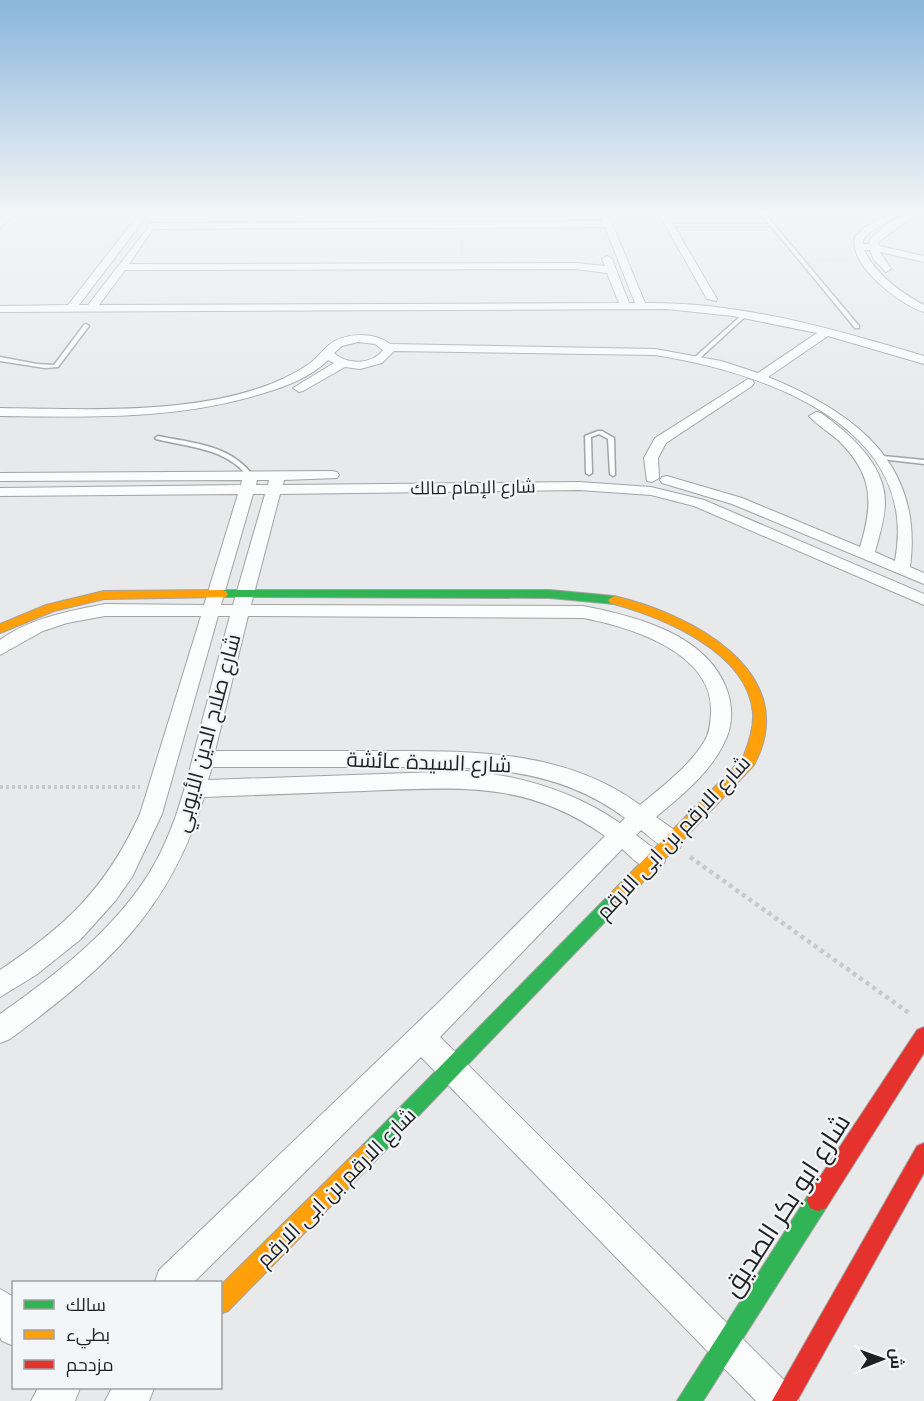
<svg xmlns="http://www.w3.org/2000/svg" width="924" height="1401" viewBox="0 0 924 1401" font-family="Raleway,Cairo,sans-serif">
<style>
.lines{fill:none;stroke-linecap:round;stroke-linejoin:round}
.lane-casing{stroke:#a2a3a4;stroke-width:3}
.street-casing{stroke:#a2a3a4;stroke-width:2}
.fast-casing{stroke:#a2a3a4;stroke-width:2}
.slow-casing{stroke:#a2a3a4;stroke-width:2}
.jam-casing{stroke:#a2a3a4;stroke-width:2}
.path-far2{stroke:#c8c9c9;stroke-width:1.5;stroke-dasharray:1.5 1.5;stroke-linecap:butt}
.path-far1{stroke:#c8c9c9;stroke-width:4;stroke-dasharray:3 3;stroke-linecap:butt}
.path{stroke:#c8c9c9;stroke-width:4.5;stroke-dasharray:4 4;stroke-linecap:butt}
.lane{fill:#fbfcfc;fill-rule:evenodd}
.street{fill:#fbfcfc;fill-rule:evenodd}
.fast{fill:#30b455;fill-rule:evenodd}
.slow{fill:#ff9f0a;fill-rule:evenodd}
.jam{fill:#e5322d;fill-rule:evenodd}
.labels{text-anchor:middle;dominant-baseline:central;stroke-width:4.5;stroke-linejoin:round;paint-order:stroke}
.far-street-label{font-size:18px;fill:#1f2021;stroke:#f3f6f9}
.street-label{font-size:21px;fill:#1f2021;stroke:#f3f6f9}
.near-street-label{font-size:26px;fill:#1f2021;stroke:#f3f6f9}
</style>
<rect width="100%" height="100%" fill="#e7e9ea"/>
<g class="lines">
<g class="lane-casing">
<path id="lane" d="M761 214H765L859 326V328H855L771 226H669L667 225 669 224H769Z
M744 313 748 314 699 359H695V357Z
M86 324 89 326 58 367 45 368 0 361V357L37 364 54 365 84 325Z
M598 431H602L614 438 615 475 613 476 610 474 608 439 599 434 591 437 592 473 589 475 586 473 585 436Z
M158 436C192 443 232 445 253 476L252 477H248C227 448 188 447 156 439L155 438Z
M883 456 924 460V464L881 459V457Z"/>
</g>
<g class="street-casing">
<path id="street" d="M6 214H16L0 227V220Z
M139 214H148L79 305H88L148 228V224L151 223 603 221 600 214H608L645 303C741 302 834 329 924 356V364L828 336 768 377C854 412 924 463 910 567L924 573V584L732 504 662 483 660 480 662 477 667 476 742 498 860 547C874 502 873 474 838 440 829 432 817 425 809 416L816 412 821 413C849 433 885 464 885 502 885 519 879 536 875 552L895 561C921 424 761 372 655 355L394 351 382 363 360 369 345 367 303 391 299 392 293 388 334 363 328 360C311 377 287 386 264 393 178 420 89 417 0 416V408C93 409 230 418 309 364 317 358 322 351 329 345 345 332 374 332 390 344L655 349 721 361 758 373 817 333 733 316 667 309 0 312V306L68 305ZM605 227 635 303H629L612 259 607 256 602 259 605 266 575 263 129 264 153 229ZM575 269 607 273 619 303 99 305 125 270ZM358 342 375 344 383 350C372 365 347 365 334 353L342 346Z
M659 214H667L717 299 716 301 707 299Z
M890 214H901L870 232 863 240V244H869L870 239C884 227 897 214 916 214L878 242 879 246 924 256V262L880 252 891 269 886 272 874 260 870 250H864C876 275 900 292 924 305V312C900 305 848 265 855 237L864 228Z
M748 379 752 380 754 383 752 386 666 443 658 458 659 478 652 482 647 481 644 458 655 438Z
M332 471 337 472 339 475 337 478 284 480 283 485 579 482 651 487 704 500 924 594V605L694 506 651 495 579 490 280 494 251 605 583 606C635 616 707 634 727 690 733 708 733 726 724 743 710 773 681 796 656 817L680 834 683 841 680 848C664 853 653 839 641 830L636 835 661 854 665 861 661 868C645 874 634 859 622 849L440 1037 793 1389 799 1401H756L421 1057 194 1282H155L159 1270 438 1003 605 836C525 779 456 788 364 791 310 793 257 795 204 797 169 913 104 969 10 1039L0 1043V1014C55 975 111 933 148 875 171 839 183 796 193 757 205 710 217 663 230 616H218L162 814 132 877 116 900 81 939 36 975 0 997V970C67 925 106 888 140 814L201 616H105L67 623 43 631 0 655V640C30 618 69 611 105 604L204 605 238 494 0 496V488L241 485 242 480 0 481V473ZM257 480H269L268 485H256ZM253 494H265L233 605H221ZM248 616 583 618C631 627 715 653 711 714 710 724 710 732 705 740 690 766 663 786 640 805 563 748 467 751 376 751 322 751 269 751 215 751ZM212 767C266 767 321 767 376 767 464 767 551 762 625 818L620 823C573 791 523 776 467 771L208 780Z
M0 1289 14 1297V1346L2 1341 0 1337Z
M38 1388H80L75 1401H31Z
M112 1388H154L149 1401H105Z"/>
</g>
<g class="fast-casing">
<path id="fast" d="M222 590H550L614 596 620 600 614 604 550 598 218 597 216 594 218 591Z
M616 892 622 894 624 899 622 904 377 1159 370 1162 363 1159 360 1152 363 1145 610 894Z
M818 1189 826 1192 829 1200 826 1208 703 1401H677L810 1192Z"/>
</g>
<g class="slow-casing">
<path id="slow" d="M222 590 226 591 228 594 226 597 104 599 54 611 0 633V624L46 605 104 591Z
M614 596C688 613 804 671 754 765L622 904 616 906 610 904 608 899 610 894 743 758C748 744 754 729 753 713 748 651 660 616 610 603L608 600Z
M370 1142 377 1145 380 1152 377 1159 228 1311 220 1314V1286L363 1145Z"/>
</g>
<g class="jam-casing">
<path id="jam" d="M924 1027V1053L826 1208 818 1211 810 1208 807 1200 810 1192 917 1030Z
M924 1143V1173L797 1401H772L917 1146Z"/>
</g>
<path class="path-far2" d="M461 237V254
M817 260H849"/>
<path class="path-far1" d="M0 787H140"/>
<path class="path" d="M690 857 909 1013"/>
<use href="#lane" class="lane"/>
<use href="#street" class="street"/>
<use href="#fast" class="fast"/>
<use href="#slow" class="slow"/>
<use href="#jam" class="jam"/>
</g>
<linearGradient id="sky" x2="0" y2="1"><stop stop-color="#89b6dc"/><stop offset="0.52" stop-color="#f4f5f6"/><stop offset="1" stop-color="#f4f5f6" stop-opacity="0"/></linearGradient>
<rect width="924" height="410" fill="url(#sky)"/>
<g class="labels">
<g class="far-street-label">
<text transform="translate(473 487) rotate(-1)">شارع الإمام مالك</text>
</g>
<g class="street-label">
<text transform="translate(207 733) rotate(-75)">شارع صلاح الدين الأيوبي</text>
<text transform="translate(429 762) rotate(2)">شارع السيدة عائشة</text>
<text transform="translate(673 837) rotate(-47)">شارع الارقم بن ابى الارقم</text>
<text transform="translate(336 1187) rotate(-45)">شارع الارقم بن ابى الارقم</text>
</g>
<g class="near-street-label">
<text transform="translate(786 1205) rotate(-57)">شارع ابو بكر الصديق</text>
</g>
</g>
<rect x="12" y="1281" width="210" height="108" fill="#f3f6f9" stroke="#9ea0a3" stroke-width="1.5"/>
<rect x="24" y="1300" width="30" height="9" fill="#30b455" stroke="#9ea0a3" stroke-width="1.5"/>
<text x="66" y="1311" font-size="18" fill="#1f2021">سالك</text>
<rect x="24" y="1330" width="30" height="9" fill="#ff9f0a" stroke="#9ea0a3" stroke-width="1.5"/>
<text x="66" y="1341" font-size="18" fill="#1f2021">بطيء</text>
<rect x="24" y="1360" width="30" height="9" fill="#e5322d" stroke="#9ea0a3" stroke-width="1.5"/>
<text x="66" y="1371" font-size="18" fill="#1f2021">مزدحم</text>
<g transform="translate(882 1359) rotate(89)" stroke="#f3f6f9" stroke-width="4.5" paint-order="stroke">
<path d="M0-4.5L10 22L0 15L-10 22Z" fill="#1f2021"/>
<text y="-9" font-size="16" font-weight="bold" text-anchor="middle" fill="#1f2021">ش</text>
</g>
</svg>
